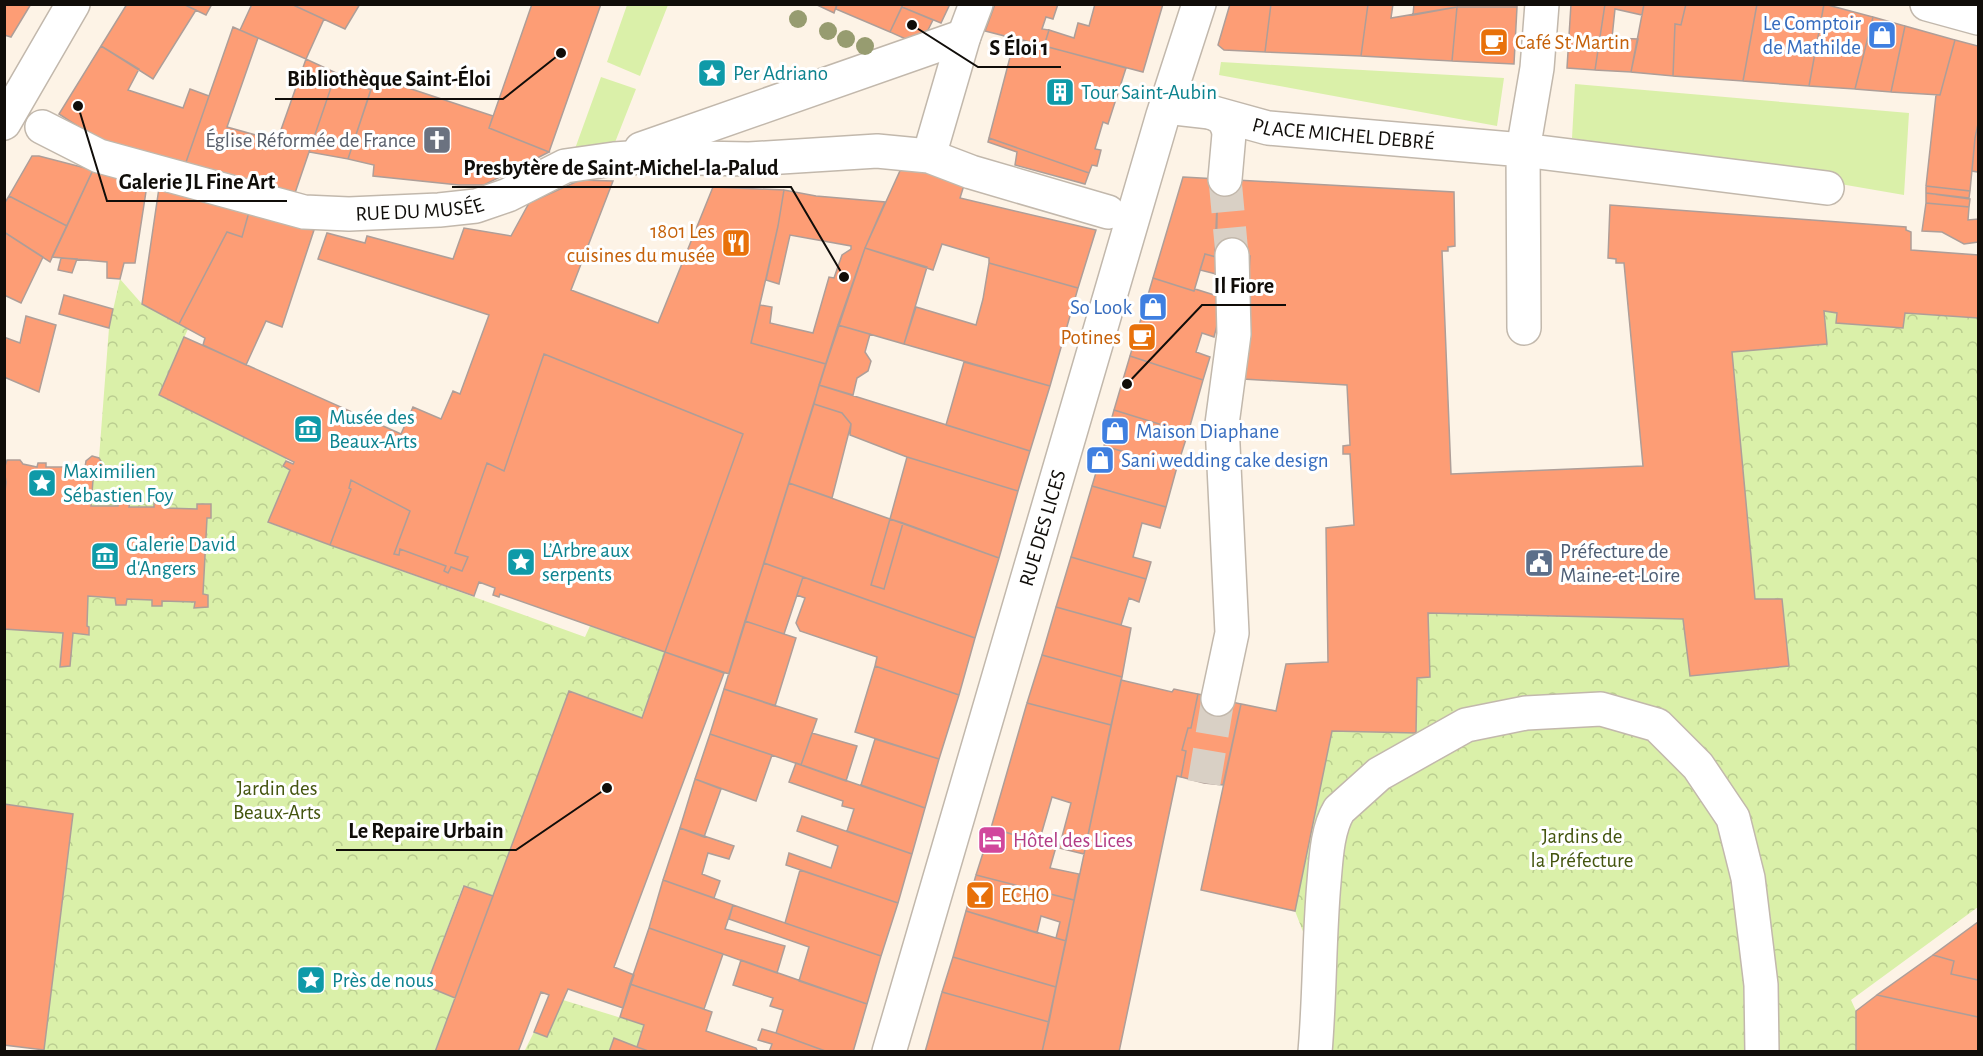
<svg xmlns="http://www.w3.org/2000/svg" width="1983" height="1056" viewBox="0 0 1983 1056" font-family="'Alegreya Sans',sans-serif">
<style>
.grass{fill:#daf0a9}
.park{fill:url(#park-crowns)}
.building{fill:#fd9d75;stroke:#ae9e98;stroke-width:1.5}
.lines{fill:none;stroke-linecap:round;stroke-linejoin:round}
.minor-tunnel{stroke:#d9d0c5;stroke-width:33;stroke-dasharray:33 16;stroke-linecap:butt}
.minor-casing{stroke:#c2b8ac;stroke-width:36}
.minor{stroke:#fff;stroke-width:33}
.tree{fill:#979c70}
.labels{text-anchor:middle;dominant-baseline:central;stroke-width:6;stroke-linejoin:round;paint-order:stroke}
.shop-label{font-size:21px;fill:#366cbe;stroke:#fff;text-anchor:end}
.food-label{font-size:21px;fill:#c56008;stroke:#fff;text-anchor:start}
.culture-label{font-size:21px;fill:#0d838f;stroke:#fff;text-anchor:start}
.street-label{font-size:21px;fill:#100d09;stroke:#fff}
.worship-label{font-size:21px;fill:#5b616d;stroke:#fff;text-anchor:end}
.service-label{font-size:21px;fill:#4e5e75;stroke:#fff;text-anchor:start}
.park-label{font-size:21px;fill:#44550f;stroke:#fff}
.hotel-label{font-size:21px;fill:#b23c85;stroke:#fff;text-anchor:start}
.leader{fill:none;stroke:#100d09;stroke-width:2}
.callout-dot{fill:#100d09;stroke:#fff;stroke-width:2}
.callout-label{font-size:22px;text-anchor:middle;font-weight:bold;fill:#100d09;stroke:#fff;stroke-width:6;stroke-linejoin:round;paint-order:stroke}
</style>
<defs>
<pattern id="park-crowns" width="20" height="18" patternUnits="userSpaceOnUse" patternTransform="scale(1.5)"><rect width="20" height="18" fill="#daf0a9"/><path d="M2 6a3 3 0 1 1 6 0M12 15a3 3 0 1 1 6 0" fill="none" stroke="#bacd90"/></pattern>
</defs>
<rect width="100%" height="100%" fill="#fdf3e6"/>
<path class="grass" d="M627 5H668L640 76 607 62Z
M1221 62 1504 78 1497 126 1219 75Z
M601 77 636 89 612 150 572 157Z
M1575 84 1909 113 1904 195 1572 138Z"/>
<path class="park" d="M120 279 142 304 188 329 159 395 287 458 283 466 290 470 269 523 585 637 590 626 665 652 642 718 569 691 493 896 463 886 426 986 455 998 435 1051H43L73 814 5 804V629L63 633 60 666H70L73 633 89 634V627L87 626 88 596 115 598 116 605H126L127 599 152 600V606H162V601L195 602 194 608 208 607V595L203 594 207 518H211V504H197V509L165 508V503H155L154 507H129L130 502 119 501 118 506H91L93 480 104 466 99 458 109 328Z
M1824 311 1837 313 1836 323 1903 328 1905 313 1978 318V907L1851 1000 1856 1011V1051H1300L1312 955 1295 911 1332 731 1416 733 1417 678 1430 676 1428 613 1683 619 1690 676 1789 666 1782 599H1755L1732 352Z
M563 1000 644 1025 637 1047 614 1038 609 1051 524 1052 534 1032 547 1037Z"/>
<path class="building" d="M4 4H31L11 37 4 35Z
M127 4H183L196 10 153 79 101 46Z
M183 4H212L206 15Z
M252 4H291L324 19 306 59 240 30Z
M291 4H360L345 29Z
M532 4H601L549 152 489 128Z
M815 4H837L834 13Z
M837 4H903L890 32 836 9Z
M903 4H950L941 23 902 7Z
M995 4H1058L1053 19 1046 17 1042 29 1049 30 1044 46 985 31Z
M1095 4H1163L1143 72 1044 46 1049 30 1074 38 1078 23 1089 26Z
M1271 4H1368L1361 56 1265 52Z
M1271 4 1265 52 1224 50 1218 45 1230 4Z
M1368 4H1393L1391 18 1457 7 1452 61 1361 56Z
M1414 4H1517V7H1457L1413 15Z
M1571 4H1605L1595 70 1567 68Z
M1605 4H1644L1642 15 1615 9 1612 38 1638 39 1631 72 1595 70Z
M1644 4H1686L1681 25 1675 24 1673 76 1631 72Z
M1686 4H1757L1743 81 1673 76 1675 24 1681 25Z
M1757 4H1824L1809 86 1743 81Z
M1824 4 1873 17 1855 89 1809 86Z
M902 7 933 20 928 30 910 41 890 32Z
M1457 7H1517L1514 64 1452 61Z
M1873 17 1905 26 1891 92 1855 89Z
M1905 26 1955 40 1940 95 1891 92Z
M233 27 258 38 227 127 277 141 306 59 336 73 295 193 185 165Z
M1015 38 1126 68 1108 124 1103 122 1095 149 1101 150 1097 166 1092 165 1089 173 989 138Z
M1955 40 1978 46V124L1975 138 1970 191 1926 186 1936 95H1940Z
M101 46 139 69 128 90 183 108 190 89 209 96 185 165 103 143 59 114Z
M336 73 371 90 348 159 309 152Z
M375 77 493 116 489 128 549 152 484 185H459L373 176 374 165 348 159Z
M1978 124V172L1972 171 1975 138Z
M989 138 1089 173 1085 184 1015 165 1017 152 988 142Z
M32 156H39L93 170 67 226 9 196Z
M904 162 965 182 960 198 1096 230 1078 288 989 263V258L942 244 933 270 865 248Z
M93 170 147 185 135 263H124L120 279 107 278V262L52 257Z
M1183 177 1218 179 1216 257 1205 254 1194 291 1153 278Z
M1218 179 1454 192 1455 246 1448 247V251H1442L1451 474 1643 466 1624 263H1616V259L1608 258 1610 205 1906 227V230L1911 232V250L1978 255V318L1905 313 1903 328 1836 323 1837 313 1824 311 1827 344 1732 352 1755 599H1782L1789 666 1690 676 1683 619 1428 613 1430 677 1417 678 1416 733 1332 731 1295 911 1201 890 1241 704 1276 711 1286 664 1328 662 1326 528 1354 525 1350 454H1343V446L1350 445 1347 385 1243 379 1250 256 1215 254Z
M580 180 613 181 571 290 658 323 713 187 784 190 778 226 751 343 826 364 729 674 665 652 743 434 544 354 504 471 487 463 455 553 468 557 462 571 451 567 448 573 444 571 446 566 400 549 399 555 394 554 410 511 351 480 349 488 351 489 330 545 268 522 290 470 283 466 286 461 293 464 294 462 159 395 184 337 401 434 413 407 441 419 453 391 460 394 489 315 318 259 327 233 365 243 367 236 453 259 464 228 511 236 529 203Z
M1926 186 1970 191 1969 198 1926 193Z
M159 188 249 212 242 237 227 232 179 324 142 304Z
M784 190 816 196 885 202 865 248 826 364 751 343 760 305 772 307 770 323 813 333 829 277 834 278 842 255 851 249V246L790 235 779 284 766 280 778 226Z
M1926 193 1970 199 1969 207 1926 203Z
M9 196 67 226 50 262 4 232V204Z
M1926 203 1969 207 1968 220 1978 219V242L1964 244 1942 232 1922 231Z
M249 212 314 230 282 327 266 321 246 365 203 345 205 338 179 324 227 232 242 237Z
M4 232 43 257 21 303 4 295Z
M865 248 927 267 904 344 838 325Z
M1205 254 1216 257 1220 275 1200 270Z
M61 258 77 259 72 273 58 270Z
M989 263 1078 288 1050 386 904 344 916 307 976 325 983 299Z
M1153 278 1194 291 1195 289 1224 298 1214 337 1202 333 1196 352 1210 357 1203 380 1130 356Z
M64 295 113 309 109 328 59 314Z
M26 316 56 325 39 392 4 377V337L20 343Z
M838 325 870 334 865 352 871 361 868 371 857 378 853 395 819 385Z
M544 354 743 434 665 652 500 594 499 597 493 595 495 588 479 582 474 596 330 545 351 489 349 488 351 480 410 511 394 554 399 555 400 549 446 566 444 571 448 573 451 567 462 571 468 557 455 553 487 463 504 471Z
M1130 356 1203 380 1188 433 1114 410Z
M964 362 1050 386 1030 451 946 425Z
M819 385 1030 451 1018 491 907 457 850 435 851 424 842 413 814 404Z
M814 404 842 413 851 424 832 498 789 483Z
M1114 410 1188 433 1177 467 1104 446Z
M1104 446 1177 467 1166 507 1092 486Z
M92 456 99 458 104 466V469L93 480 91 506H118L119 501H130L129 507H154V503H165V508L197 509V504H211V518H207L203 594 208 595V607L194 608 195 602 162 601V606H152V600L127 599 126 605H116L115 598 88 596 87 626 89 627V635L73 633 70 666 60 667 63 633 4 629V501L6 482 4 469 7 460H20L23 464 37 467 38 463H46V467H85L86 461Z
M907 457 1018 491 999 558 890 519Z
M789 483 890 519 871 585 884 589 903 523 999 558 975 638 764 563Z
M1092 486 1166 507 1160 528 1142 523 1133 557 1151 562 1146 579 1071 557Z
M890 519 903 523 884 589 871 585Z
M1071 557 1146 579 1139 602 1129 598 1121 625 1056 607Z
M764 563 803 577 784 634 745 621Z
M803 577 975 638 959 695 875 666 877 657 800 631 796 623 805 598 797 595Z
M1056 607 1131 628 1122 677 1042 655Z
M745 621 796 638 775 706 724 689Z
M665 652 724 673 614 967 634 975 623 1008 568 989 547 1037 534 1032 549 995 541 992 518 1052H435L569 691 642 718Z
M1042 655 1122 677 1111 725 1027 703Z
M875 666 959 695 939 759 855 732Z
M1121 680 1172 692 1174 689 1198 694 1191 728H1188L1182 750 1186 751 1181 777 1177 776 1119 1052H1042Z
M724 689 817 719 801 765 710 734Z
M1198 694 1241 704 1223 785 1204 783 1181 777 1186 751 1182 750 1188 728H1191Z
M1027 703 1111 725 1084 854 1059 848 1071 803 1052 797 1039 842 991 828Z
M812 733 857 746 846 781 801 765Z
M710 734 772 755 756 801 695 779Z
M875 739 939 759 925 808 861 785Z
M796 763 925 808 912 854 847 831 854 809 842 806 843 801 789 782Z
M695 779 721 789 704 837 680 828Z
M4 804 73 814 44 1050 4 1045Z
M802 816 912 854 898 903 786 865 789 853 831 868 838 846 797 831Z
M680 828 734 846 729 859 708 853 702 874 720 881 714 898 663 880Z
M991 828 1056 847 1050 868 1079 874 1074 900 976 875Z
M800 870 898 903 881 956 785 923Z
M976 875 1074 900 1066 941 1056 938 1060 922 1041 916 1037 933 966 911Z
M663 880 733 905 725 929 785 946 777 973 649 928Z
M464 886 493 896 455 998 426 986Z
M733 905 881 956 867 1004 799 981 809 947 729 919Z
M966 911 1066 941 1056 987 953 957Z
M1978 922V980L1951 974 1954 961 1933 955Z
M649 928 723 954 704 1009 630 984Z
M1933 955 1954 961 1951 974 1978 980V1017L1877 995Z
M953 957 1056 987 1049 1022 942 992Z
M741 960 867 1004 853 1052H828L776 1033 783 1010 770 1006 773 998 733 985Z
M630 984 712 1012 706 1031 756 1048 758 1052H651L637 1047 644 1025 620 1017Z
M942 992 1049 1022 1042 1052H925Z
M1877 995 1978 1017V1052H1856V1011Z
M762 1029 776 1033 828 1052H769L772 1044 758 1040Z
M614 1038 637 1047 651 1052H609Z"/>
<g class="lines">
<path class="minor-tunnel" d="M1225 179 1232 255
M1204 783 1218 699"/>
<g class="minor-casing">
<g id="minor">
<path d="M1542 4 1537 68 1523 150 1827 188"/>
<path d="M1927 4 1978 18"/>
<path id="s1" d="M1166 107 1210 112 1268 128 1523 150 1524 328"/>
<path d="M1210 112C1222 116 1227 121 1229 134L1225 179"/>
<path d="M4 123 73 4"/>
<path id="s2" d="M42 127 99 156 304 212 349 214 439 210 476 206 508 195 565 166 614 159 644 157 749 159 877 151 929 156 971 172 1108 212"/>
<path d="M641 149 964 36"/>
<path d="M929 156 964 36 976 4"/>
<path d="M1218 699 1232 633 1222 424 1234 334 1232 255"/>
<path id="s3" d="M889 1052 1163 115 1199 4"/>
<path d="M1315 1052C1320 995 1319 938 1324 882 1326 859 1327 830 1339 810L1379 774 1466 725 1526 713 1601 709 1657 725 1698 766 1733 818 1748 878 1761 985 1762 1052"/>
</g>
</g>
<use href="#minor" class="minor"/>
</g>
<g class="tree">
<circle cx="798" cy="19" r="9"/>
<circle cx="828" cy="31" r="9"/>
<circle cx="846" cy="39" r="9"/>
<circle cx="865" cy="46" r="9"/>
</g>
<defs>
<g id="shop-square" transform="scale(1.5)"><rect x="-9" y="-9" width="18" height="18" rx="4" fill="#3f7fe0" stroke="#fff"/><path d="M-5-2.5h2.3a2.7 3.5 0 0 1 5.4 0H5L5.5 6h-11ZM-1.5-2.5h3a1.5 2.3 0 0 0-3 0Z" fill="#fff"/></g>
<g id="cafe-square" transform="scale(1.5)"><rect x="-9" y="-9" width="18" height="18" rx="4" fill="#e8710a" stroke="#fff"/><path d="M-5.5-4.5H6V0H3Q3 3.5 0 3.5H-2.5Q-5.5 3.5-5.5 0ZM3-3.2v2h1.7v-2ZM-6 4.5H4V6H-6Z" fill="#fff"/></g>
<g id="sight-square" transform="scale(1.5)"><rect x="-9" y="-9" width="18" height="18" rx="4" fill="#0f9aa8" stroke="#fff"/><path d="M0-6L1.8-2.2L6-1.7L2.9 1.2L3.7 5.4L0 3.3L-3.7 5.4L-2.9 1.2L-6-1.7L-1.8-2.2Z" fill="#fff"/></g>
<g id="building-square" transform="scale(1.5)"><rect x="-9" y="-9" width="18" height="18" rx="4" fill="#0f9aa8" stroke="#fff"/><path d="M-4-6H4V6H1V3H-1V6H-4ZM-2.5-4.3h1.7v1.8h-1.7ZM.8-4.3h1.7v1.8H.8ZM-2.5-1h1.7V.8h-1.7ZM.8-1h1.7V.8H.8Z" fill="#fff"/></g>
<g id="church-square" transform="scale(1.5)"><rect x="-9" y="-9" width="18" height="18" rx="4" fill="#6b7280" stroke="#fff"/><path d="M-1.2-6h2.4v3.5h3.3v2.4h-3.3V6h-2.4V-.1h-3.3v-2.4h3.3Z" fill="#fff"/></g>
<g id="restaurant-square" transform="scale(1.5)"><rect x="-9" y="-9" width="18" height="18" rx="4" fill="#e8710a" stroke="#fff"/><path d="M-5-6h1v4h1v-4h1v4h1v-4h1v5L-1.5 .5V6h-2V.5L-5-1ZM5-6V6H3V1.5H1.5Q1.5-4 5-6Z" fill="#fff"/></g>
<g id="museum-square" transform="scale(1.5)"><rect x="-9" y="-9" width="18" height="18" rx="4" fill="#0f9aa8" stroke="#fff"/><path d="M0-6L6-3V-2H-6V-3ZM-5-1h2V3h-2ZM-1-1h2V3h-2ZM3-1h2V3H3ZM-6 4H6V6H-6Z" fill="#fff"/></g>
<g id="civic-square" transform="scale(1.5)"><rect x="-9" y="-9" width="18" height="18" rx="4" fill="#5c6f8a" stroke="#fff"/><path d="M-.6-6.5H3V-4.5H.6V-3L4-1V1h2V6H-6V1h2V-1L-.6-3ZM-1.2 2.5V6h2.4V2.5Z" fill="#fff"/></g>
<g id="hotel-square" transform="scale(1.5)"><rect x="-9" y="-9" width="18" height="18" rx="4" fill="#d1479c" stroke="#fff"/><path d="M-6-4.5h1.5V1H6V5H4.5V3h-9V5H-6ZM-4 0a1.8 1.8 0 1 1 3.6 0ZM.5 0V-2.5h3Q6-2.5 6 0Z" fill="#fff"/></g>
<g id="bar-square" transform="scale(1.5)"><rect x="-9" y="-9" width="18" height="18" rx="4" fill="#e8710a" stroke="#fff"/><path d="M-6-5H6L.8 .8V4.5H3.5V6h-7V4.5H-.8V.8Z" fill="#fff"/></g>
</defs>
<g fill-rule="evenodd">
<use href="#shop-square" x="1882" y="35"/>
<use href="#cafe-square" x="1494" y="42"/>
<use href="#sight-square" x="712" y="73"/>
<use href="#building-square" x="1060" y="92"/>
<use href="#church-square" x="437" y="140"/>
<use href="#restaurant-square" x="736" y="243"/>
<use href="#shop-square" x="1153" y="307"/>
<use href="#cafe-square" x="1142" y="337"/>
<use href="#museum-square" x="308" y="429"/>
<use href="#shop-square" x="1115" y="431"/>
<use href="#shop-square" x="1100" y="460"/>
<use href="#sight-square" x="42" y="483"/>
<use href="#museum-square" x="105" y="556"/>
<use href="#sight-square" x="521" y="562"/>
<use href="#civic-square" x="1539" y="563"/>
<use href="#hotel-square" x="992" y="840"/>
<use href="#bar-square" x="980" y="895"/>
<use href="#sight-square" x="311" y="980"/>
</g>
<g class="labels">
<g class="shop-label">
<text x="1861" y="23">Le Comptoir<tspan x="1861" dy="24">de Mathilde</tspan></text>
<text x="1132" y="307">So Look</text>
<text x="1136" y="431" text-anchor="start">Maison Diaphane</text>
<text x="1121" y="460" text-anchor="start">Sani wedding cake design</text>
</g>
<g class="food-label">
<text x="1515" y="42">Café St Martin</text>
<text x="715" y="231" text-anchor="end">1801 Les<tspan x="715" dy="24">cuisines du musée</tspan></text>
<text x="1121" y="337" text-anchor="end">Potines</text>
<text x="1001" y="895">ECHO</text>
</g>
<g class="culture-label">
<text x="733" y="73">Per Adriano</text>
<text x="1081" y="92">Tour Saint-Aubin</text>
<text x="329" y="417">Musée des<tspan x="329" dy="24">Beaux-Arts</tspan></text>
<text x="63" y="471">Maximilien<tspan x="63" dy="24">Sébastien Foy</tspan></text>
<text x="126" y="544">Galerie David<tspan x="126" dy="24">d'Angers</tspan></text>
<text x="542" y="550">L’Arbre aux<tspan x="542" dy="24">serpents</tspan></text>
<text x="332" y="980">Près de nous</text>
</g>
<g class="street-label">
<text stroke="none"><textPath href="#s1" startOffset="180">PLACE MICHEL DEBRÉ</textPath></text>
<text stroke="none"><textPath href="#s2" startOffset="392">RUE DU MUSÉE</textPath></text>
<text stroke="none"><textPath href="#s3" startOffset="546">RUE DES LICES</textPath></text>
</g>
<g class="worship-label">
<text x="416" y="140">Église Réformée de France</text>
</g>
<g class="service-label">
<text x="1560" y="551">Préfecture de<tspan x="1560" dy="24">Maine-et-Loire</tspan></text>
</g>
<g class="park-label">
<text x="277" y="788">Jardin des<tspan x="277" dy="24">Beaux-Arts</tspan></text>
<text x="1582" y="836">Jardins de<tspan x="1582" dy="24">la Préfecture</tspan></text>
</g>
<g class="hotel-label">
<text x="1013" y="840">Hôtel des Lices</text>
</g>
</g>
<path class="leader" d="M912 25L978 67H1061M561 53L503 99H275M844 277L791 187H452M78 106L107 201H287M1127 384L1202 305H1286M607 788L516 850H336"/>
<g class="callout-dot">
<circle cx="912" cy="25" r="6"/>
<circle cx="561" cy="53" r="6"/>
<circle cx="844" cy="277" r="6"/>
<circle cx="78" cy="106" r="6"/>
<circle cx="1127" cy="384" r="6"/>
<circle cx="607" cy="788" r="6"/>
</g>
<g class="callout-label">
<text x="1019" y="55">S Éloi 1</text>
<text x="389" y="86">Bibliothèque Saint-Éloi</text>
<text x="621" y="175">Presbytère de Saint-Michel-la-Palud</text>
<text x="197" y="189">Galerie JL Fine Art</text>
<text x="1244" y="293">Il Fiore</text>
<text x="426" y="838">Le Repaire Urbain</text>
</g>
<rect width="1983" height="1056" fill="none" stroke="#100d09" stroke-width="12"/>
</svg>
